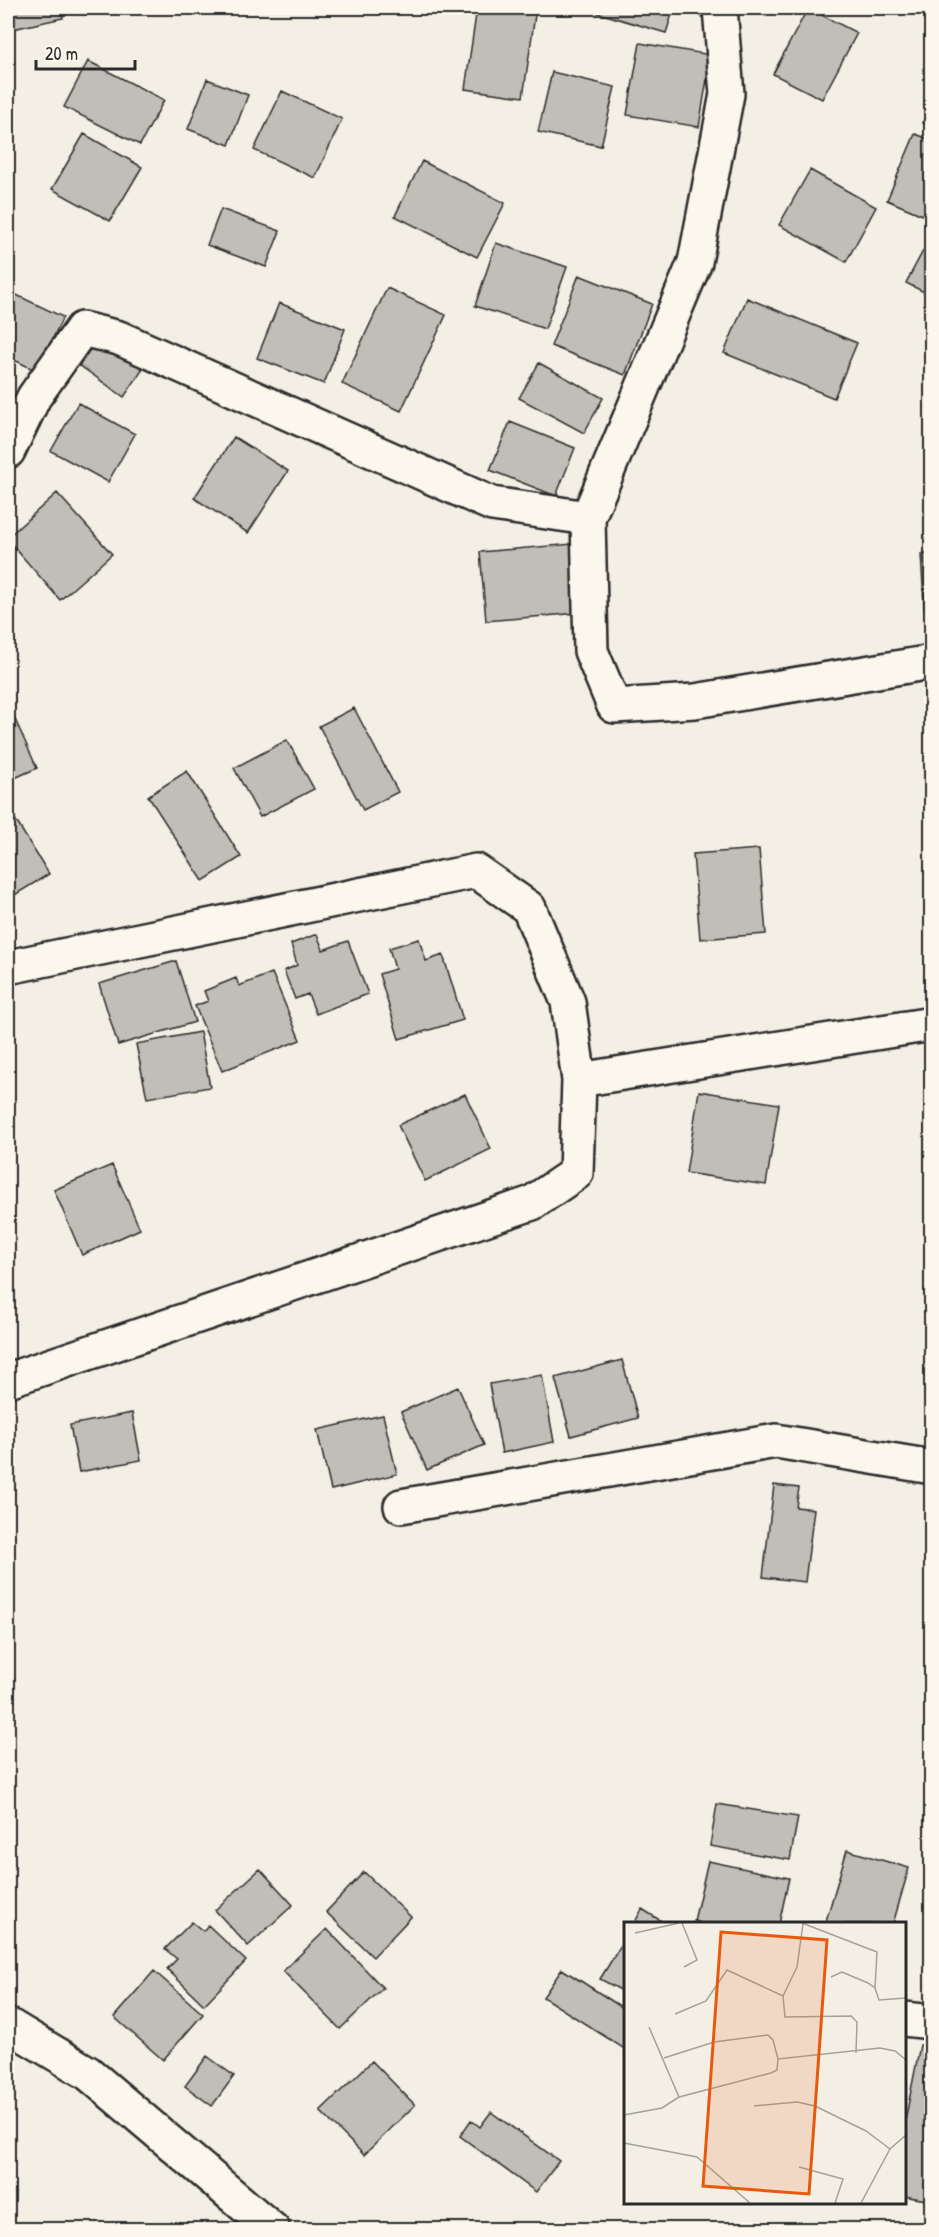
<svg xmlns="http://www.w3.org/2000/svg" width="939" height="2237" viewBox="0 0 939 2237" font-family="'Patrick Hand',sans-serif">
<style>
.building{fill:#c0beb6;stroke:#2b2b2b;stroke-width:1.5}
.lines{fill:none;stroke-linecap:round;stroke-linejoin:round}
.street-casing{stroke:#2b2b2b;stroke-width:38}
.street{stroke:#fbf7ec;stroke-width:33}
.inset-road{fill:none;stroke:#a3a19a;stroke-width:1.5}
.view{fill:#e8590c;fill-opacity:0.15;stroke:#e8590c;stroke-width:3}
.inset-edge{fill:none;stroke:#2b2b2b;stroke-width:3}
</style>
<rect width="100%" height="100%" fill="#f3efe4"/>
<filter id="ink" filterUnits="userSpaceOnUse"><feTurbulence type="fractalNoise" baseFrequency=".0167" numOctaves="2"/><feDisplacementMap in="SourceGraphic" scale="12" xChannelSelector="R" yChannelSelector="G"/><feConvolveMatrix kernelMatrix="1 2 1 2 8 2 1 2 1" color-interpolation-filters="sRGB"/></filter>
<g filter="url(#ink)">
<path class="building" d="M8 8H61L63 18 8 30Z
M477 8H536L523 97 465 89Z
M582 8H674L666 33Z
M808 8 857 33 822 99 773 74Z
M640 43 711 55 699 127 627 115Z
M88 61 164 100 140 145 64 107Z
M552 72 615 87 601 146 538 132Z
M207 79 248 95 229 145 188 129Z
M282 91 342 119 315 178 254 150Z
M932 104V127L923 123Z
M84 134 142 167 110 221 52 189Z
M915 134 932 140V219L887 200Z
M422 161 505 203 477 257 395 216Z
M810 170 876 207 846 262 779 225Z
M221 209 280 231 266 267 207 245Z
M932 234V296L906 283Z
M496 243 567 267 545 329 475 306Z
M579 275 652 304 625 375 551 346Z
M387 288 446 315 401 411 342 384Z
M8 291 63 317 37 371 8 357Z
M747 298 857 343 834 398 724 353Z
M279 303 345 329 324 384 257 358Z
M99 337 143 369 124 397 79 365Z
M539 363 603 398 584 433 519 398Z
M78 403 135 434 108 482 51 451Z
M510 422 575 448 556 496 490 470Z
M234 437 288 471 248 533 194 498Z
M57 493 112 554 60 600 8 540V537Z
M573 544 579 613 486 621 480 552Z
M921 554H932V617L925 618Z
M8 704 37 768 8 781Z
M354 708 398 792 363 810 319 726Z
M287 740 314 789 260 817 234 768Z
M187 771 241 857 203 881 148 796Z
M8 808 49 874 13 896 8 887Z
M759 849 766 934 700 939 693 854Z
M317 934 323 950 348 941 368 994 316 1014 308 994 295 999 284 971 297 965 291 944Z
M419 939 426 961 443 955 463 1020 399 1039 379 974 395 969 389 948Z
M176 961 195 1022 118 1045 99 984Z
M272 973 300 1040 222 1071 195 1006 208 1001 204 991 236 978 239 986Z
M200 1032 210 1087 147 1098 136 1044Z
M699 1091 779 1104 766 1185 686 1173Z
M465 1094 491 1149 425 1181 398 1125Z
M112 1165 140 1229 82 1255 54 1190Z
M622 1360 638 1418 571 1436 555 1378Z
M542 1375 554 1442 502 1453 489 1384Z
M458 1387 484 1445 427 1470 401 1412Z
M132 1413 141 1460 79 1472 70 1425Z
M383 1415 397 1474 331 1490 317 1430Z
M774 1485 799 1488 796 1507 814 1509 805 1582 763 1577Z
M717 1804 798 1817 790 1860 710 1846Z
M847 1850 909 1868 893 1924H825Z
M708 1861 789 1878 779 1924H705L694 1921Z
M260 1869 293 1905 248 1946 215 1910Z
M364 1872 411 1917 373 1957 326 1912Z
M642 1909 666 1924H634Z
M192 1922 203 1931 208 1925 246 1961 204 2005 167 1969 177 1959 165 1949Z
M327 1929 383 1988 340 2029 283 1971Z
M626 1937V1993L600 1979Z
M562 1969 626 2010V2050L543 1997Z
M154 1971 203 2014 163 2060 114 2017Z
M920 2045 932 2047V2201L904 2196V2126Z
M207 2056 234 2076 212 2106 185 2086Z
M372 2061 415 2105 364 2155 320 2111Z
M491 2112 559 2161 536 2192 460 2136 471 2120 480 2127Z"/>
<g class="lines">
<g class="street-casing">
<path id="street" d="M8 451 34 397 82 329 119 338 492 504 588 518 695 262 727 94 720 8
M588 518 591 651 614 706 695 701 932 662
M8 967 476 871 529 908 568 1002 579 1080 932 1024
M8 1380 532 1203 576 1173 579 1080
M401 1506 776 1441 932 1467
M904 2019 932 2022
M8 2025 88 2073 273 2230"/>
</g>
<use href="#street" class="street"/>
</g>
</g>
<g transform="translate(624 1922)">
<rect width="282" height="282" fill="#f3efe4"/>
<path class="inset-road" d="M58 1 73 38 60 45M178 1 253 30 251 66M11 11 55 1M207 55 218 50 244 61 251 66 255 78 282 76M159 74 161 95 227 94 233 100 232 131M51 92 82 79 103 48 159 74 173 45 179 2M25 105 55 175 147 151 153 148 154 137M40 136 90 120 144 113 149 118 154 137 256 126 271 129 282 138M130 184 173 180 191 184 242 209 266 227M0 193 38 186 55 175M0 221 73 235 126 281M175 245 219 257 211 281M237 281 266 227 282 213"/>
<path class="view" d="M97 10 203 18 185 272 79 264Z"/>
<rect width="282" height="282" class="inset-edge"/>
</g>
<rect width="939" height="2237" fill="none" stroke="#fbf7ec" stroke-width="30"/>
<rect x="15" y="15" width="909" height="2207" fill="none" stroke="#2b2b2b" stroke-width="2" filter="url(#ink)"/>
<path d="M36 60v9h99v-9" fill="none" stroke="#2b2b2b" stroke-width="3"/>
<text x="45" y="60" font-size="18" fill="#2b2b2b" stroke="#fbf7ec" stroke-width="4.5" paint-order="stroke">20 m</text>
</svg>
